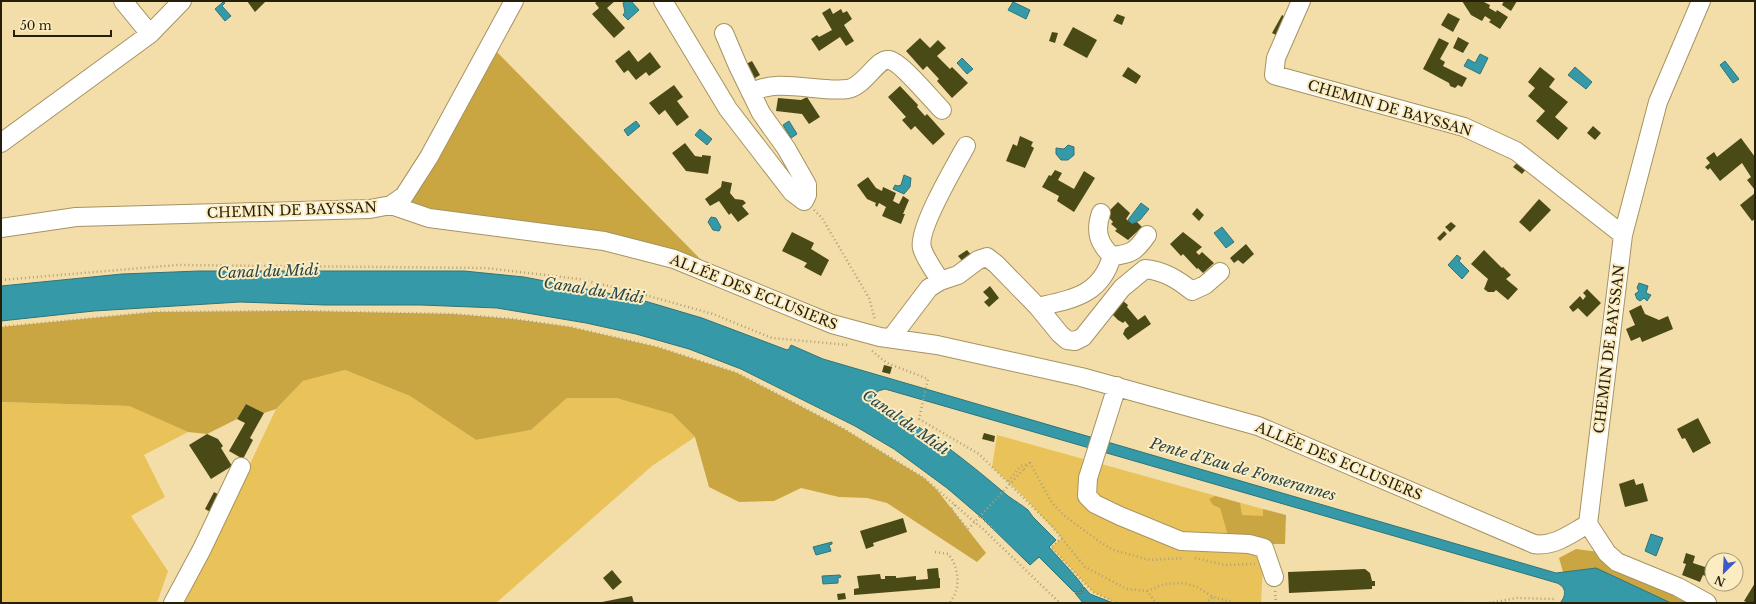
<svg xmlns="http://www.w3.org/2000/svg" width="1756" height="604" viewBox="0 0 1756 604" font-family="'Libre Baskerville',serif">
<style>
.green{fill:#e9c35a}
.forest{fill:#caa642}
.water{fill:#3599a8;stroke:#307478}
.building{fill:#4a4a17}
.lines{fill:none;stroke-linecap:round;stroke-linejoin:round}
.minor-casing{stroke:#a69361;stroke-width:20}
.path{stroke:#b09f76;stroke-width:2.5;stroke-dasharray:1 3;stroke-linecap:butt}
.minor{stroke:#fff;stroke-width:18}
.path-bridge{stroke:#b09f76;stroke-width:2.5;stroke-dasharray:1 3;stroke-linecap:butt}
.labels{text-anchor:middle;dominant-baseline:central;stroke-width:4;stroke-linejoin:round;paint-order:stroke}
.street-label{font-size:14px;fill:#251e09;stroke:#fcecc2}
.water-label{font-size:15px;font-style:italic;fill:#264449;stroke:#fcecc2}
</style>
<rect width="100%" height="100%" fill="#f3deaa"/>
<path class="green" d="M345 370 410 396 476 440 531 430 567 398H616L672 414 695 437 652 466 496 603H181L205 559 276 409 303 381Z
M1 402 129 406 188 432 144 455 165 497 131 516 168 571 157 603H1Z
M997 435 1263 509 1264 548 1261 603H1116L1093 592 1051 547 1062 538 1022 495 992 467Z"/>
<path class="forest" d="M490 45 712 271 391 205Z
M304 311 453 314 513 319 570 327 657 347 737 373 844 429 924 478 937 490 986 553 977 562 887 503 867 498 839 497 801 488 774 501 739 502 709 487 695 437 672 414 616 398H567L531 430 476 440 410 396 345 370 303 381 276 409 264 413 246 404 237 419 207 434 188 432 129 406 1 402V327L155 312Z
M1215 496 1240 503 1242 515 1263 516V509L1286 515 1285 544H1270L1229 539 1220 508 1213 505 1209 499Z
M1576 549 1607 553 1707 603H1671L1594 568 1563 572 1559 558Z"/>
<path class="water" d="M626 1H631L639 10 628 20 623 15 625 12 623 3Z
M223 2 225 3 222 6 231 16 225 21 215 9Z
M1013 2 1030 10 1026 19 1008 10Z
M1480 54 1488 58 1480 74 1464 66 1468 59 1475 63Z
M962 58 973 69 967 74 957 63Z
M1725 61 1739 79 1733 83 1720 65Z
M1575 67 1592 82 1586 89 1568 75Z
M636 121 640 126 628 136 624 130Z
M789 121 797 134 791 138 783 125Z
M700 129 712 139 707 145 695 135Z
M1068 145 1074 147V155L1068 160H1061L1056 154V148L1064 149Z
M904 175 911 178 910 187 904 194 893 189 895 185 898 186 901 185Z
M1141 203 1149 209 1140 220 1132 224 1128 220Z
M711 217 716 218 721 227 719 231 713 230 708 222Z
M1222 227 1234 242 1226 248 1214 233Z
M1457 255 1461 258 1459 261 1469 271 1462 279 1448 265Z
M199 271H464L524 277 638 299 702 318 787 350 789 349 791 345 823 359 1556 573 1596 568 1671 603H1553H1560C1567 595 1566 587 1557 583L885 389 878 391 875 398 878 402C925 428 967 461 1008 496 1015 501 1022 505 1028 510L1033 517 1056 540 1049 547 1076 577 1083 586 1081 592H1074L1039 557 1030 565 982 518 947 488 894 449 855 426 741 369 689 349 636 334 586 323 497 308 421 305H325L240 302 94 311 1 321V286L122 274Z
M1639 283 1648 286 1646 293 1651 295 1647 301 1644 298 1640 301 1637 299 1635 294 1639 291 1637 288Z
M1651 534 1663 538 1656 556 1645 551Z
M832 542V544L829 545 831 551 816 555 813 547Z
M840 575 841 577 838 578V583L823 584 822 576Z
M1084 587 1090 594 1113 603H1083L1075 593H1082Z"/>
<path class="building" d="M247 1H266L255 12Z
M598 1H615L607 8 625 28 614 38 592 14 599 8 595 3Z
M1462 1H1482L1490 5 1489 8 1496 12 1497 10 1508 17 1500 29 1489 22 1491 20 1485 16 1482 21 1471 15Z
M1504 1H1517L1511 11 1502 5Z
M830 8 833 14 841 9 843 13 847 11 852 19 844 25 854 41 846 46 840 37 819 51 811 39 817 35 819 37 832 30 822 13Z
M1448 13 1460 19 1453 32 1441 25Z
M1117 14 1125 17 1122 25 1113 21Z
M1282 15 1289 19 1280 37 1272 33Z
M1073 27 1097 40 1087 58 1063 45Z
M1052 32 1058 33 1055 43 1049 41Z
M1458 37 1469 43 1463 53 1453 48Z
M920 38 930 48 938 40 946 48 937 56 950 69 952 67 968 83 952 98 937 81 939 79 927 66 923 70 906 51Z
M1439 38 1449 43 1440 59 1445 62 1443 66 1467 78 1462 87 1458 85 1455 88 1450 86 1449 83 1423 69Z
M629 50 638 62 650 52 661 67 649 76 646 72 636 80 628 70 624 73 615 61Z
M752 61 760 75 750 81 742 66Z
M1128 67 1141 76 1136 84 1122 76Z
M1540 67 1555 79 1549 87 1568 102 1555 117 1568 128 1558 140 1536 121 1545 111 1528 96 1535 88 1528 82Z
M674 85 683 97 677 101 689 117 677 126 665 110 659 115 649 103Z
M900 86 918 105 917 107 925 116 927 114 945 134 933 145 915 126 911 130 902 120 906 117 888 97Z
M807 97 820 117 809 124 802 114 776 111 778 98 801 100Z
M1593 126 1601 133 1595 140 1587 133Z
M1020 136 1033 142 1031 146 1034 148 1025 168 1006 161 1013 144 1017 146Z
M1741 138 1755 157V190L1747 180 1751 177 1742 163 1720 181 1710 168 1708 170 1705 167 1710 163 1706 158 1714 152 1717 157Z
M685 143 695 156 702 157V155L711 156 708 174 686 171 672 153Z
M1520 160 1528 167 1522 174 1513 167Z
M1055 170 1062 173 1058 180 1074 189 1084 171 1095 178 1074 212 1057 201 1059 196 1042 187 1049 175 1051 176Z
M868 177 876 188 882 191 883 187 896 193 893 201 899 204 903 196 909 200 903 214H905L901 224 882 216 886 207 879 203 877 207 875 205 876 203 867 199 857 185Z
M722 181 732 183 730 193 735 199 743 200 746 203 742 206 749 214 738 222 731 213 729 215 719 201 710 206 705 199 721 187Z
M1755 193V219L1752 221 1740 205Z
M1539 199 1551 210 1530 232 1519 222Z
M1118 202 1130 213 1126 219 1132 224 1137 222 1142 227 1128 240 1115 231 1117 229 1111 224 1113 222 1106 214Z
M1197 208 1204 215 1199 221 1192 214Z
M1451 222 1456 226 1450 232 1445 227Z
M1444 231 1447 234 1440 241 1437 238Z
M792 232 814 243 811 249 829 260 821 276 804 267 807 263 782 251Z
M1183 232 1202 247 1196 252 1199 255 1202 252 1214 263 1203 273 1198 268 1197 269 1183 254 1181 256 1170 244Z
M1246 244 1254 254 1243 264 1238 260 1234 263 1230 258Z
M967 250 972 256 964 263 958 256Z
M1484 250 1502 268 1503 267 1511 275 1506 279 1518 289 1508 300 1496 290 1494 292H1488L1484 289 1488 279 1471 264Z
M990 286 999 298 989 307 984 302 989 298 983 292Z
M1587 289 1601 303 1587 317 1578 308 1573 312 1569 307 1580 296 1583 300 1586 296 1583 293Z
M1122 300 1128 305 1127 307 1138 320 1145 315 1151 324 1128 340 1123 334 1125 329 1129 326 1125 321 1123 323 1118 320 1110 312Z
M1641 305 1645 314 1659 320 1668 316 1673 329 1642 342 1640 337 1631 341 1626 329 1635 325 1629 311Z
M884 365 892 367 890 374 882 372Z
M246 404 264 413 250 438 253 440 243 459 229 451 245 423 237 419Z
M1698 418 1711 443 1693 453 1685 438 1682 439 1677 429Z
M984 433 995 436 994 442 982 439Z
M207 434 218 439 223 446 221 448 232 466 211 479 189 445Z
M1634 479 1636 485 1643 483 1648 501 1625 507 1619 484Z
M214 492 223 497 214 514 205 509Z
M903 518 907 532 873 543 874 546 866 549 860 531Z
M1686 553 1695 556 1693 563 1705 567 1707 563 1712 561V579L1703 575 1700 582 1682 575 1686 564 1683 563Z
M938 568 939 578H940V588L854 595V589L859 588 857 576 880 574 881 579H885V576H896V578L916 576V580L928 579 927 569Z
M1365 569 1370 573 1372 581H1375V586H1372V589L1289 593 1288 572Z
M612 570 622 582 613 590 603 578Z
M1755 583V603H1748L1744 601Z
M845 593 846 599 838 600 837 594Z
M632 596 634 603H602V602Z"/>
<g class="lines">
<g class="minor-casing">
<path id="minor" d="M123 1 150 34
M663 1 728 109 792 192 804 201 807 195V185L786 148 761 113 738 66 724 33
M1301 1 1276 58 1274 75 1464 127 1516 151 1623 235
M1701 1 1658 102 1623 235 1588 524 1607 553 1617 562 1678 587 1707 603
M751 93C777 77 818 93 848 89 865 86 877 58 889 60 900 61 932 100 942 110
M1 143 150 34 182 1
M391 205 429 218 604 241 674 259 832 324 880 337 937 345 1081 377 1258 426 1534 544C1554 547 1570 534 1588 524
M1 228 76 217 370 209 391 205 404 196 429 157 514 1
M1112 256C1132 254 1136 251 1147 235
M940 281C935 271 925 259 922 248 917 230 956 164 966 146
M1038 307C1073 299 1101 295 1112 256 1098 243 1095 231 1101 213
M891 338 929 288 940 281 958 275 978 260 987 257 996 264 1038 307 1060 334 1067 340 1075 341 1083 337 1122 288 1145 269C1164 271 1177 279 1192 291L1205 285 1220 272
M1117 386 1088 478 1087 496 1095 504 1120 516 1181 541 1249 544 1264 548 1274 577
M173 603 202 549 241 467"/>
</g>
<path class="path" d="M814 210 822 218 869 298 875 320
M1 280 177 265 486 268 579 279 638 293 713 314 772 338 848 345
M1 327 155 312 304 311 453 314 513 319 570 327 657 347 737 373 844 429 924 478 985 531 1060 603
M872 351 887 363 928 379 919 419 979 454 1050 524 1085 567 1127 589 1147 591 1156 603
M1024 469 1030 463 1052 503 1066 517 1100 542 1113 550 1150 560 1184 558
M1008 481 1021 466 1028 464
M955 505 951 509 968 529
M982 518 994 530
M1062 538 1051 547 1093 592 1117 603
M935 552 948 554C956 562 960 580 956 591 955 595 952 599 950 603
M1195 558 1225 565 1255 564
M1147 591 1165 584 1184 583 1197 587 1213 597 1235 603
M1275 591 1276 603
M1205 603 1213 597
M1442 603H1467
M1489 603 1517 598 1554 599"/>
<use href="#minor" class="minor"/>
<path class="path-bridge" d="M968 529 1024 469"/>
</g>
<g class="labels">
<g class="street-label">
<text transform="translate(1390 108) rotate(16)">CHEMIN DE BAYSSAN</text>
<text transform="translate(292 210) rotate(-2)">CHEMIN DE BAYSSAN</text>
<text transform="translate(754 292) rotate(22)">ALLÉE DES ECLUSIERS</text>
<text transform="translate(1609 349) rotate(-83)">CHEMIN DE BAYSSAN</text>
<text transform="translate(1339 461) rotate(23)">ALLÉE DES ECLUSIERS</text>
</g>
<g class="water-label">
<text transform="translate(268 271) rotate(-2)">Canal du Midi</text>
<text transform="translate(594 290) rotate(9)">Canal du Midi</text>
<text transform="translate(906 422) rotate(35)">Canal du Midi</text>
<text transform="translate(1243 469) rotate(16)">Pente d'Eau de Fonserannes</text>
</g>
</g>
<rect width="1756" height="604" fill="none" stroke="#251e09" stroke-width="4"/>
<g transform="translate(1724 572) rotate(204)"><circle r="19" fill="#fcecc2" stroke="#a69a78"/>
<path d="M0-3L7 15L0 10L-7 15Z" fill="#3e59cc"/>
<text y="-6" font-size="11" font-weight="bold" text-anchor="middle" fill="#251e09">N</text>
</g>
<path d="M14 30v6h97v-6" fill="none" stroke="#251e09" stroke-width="2"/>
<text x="20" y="30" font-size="12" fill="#251e09" stroke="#fcecc2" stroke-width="3" paint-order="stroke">50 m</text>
</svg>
